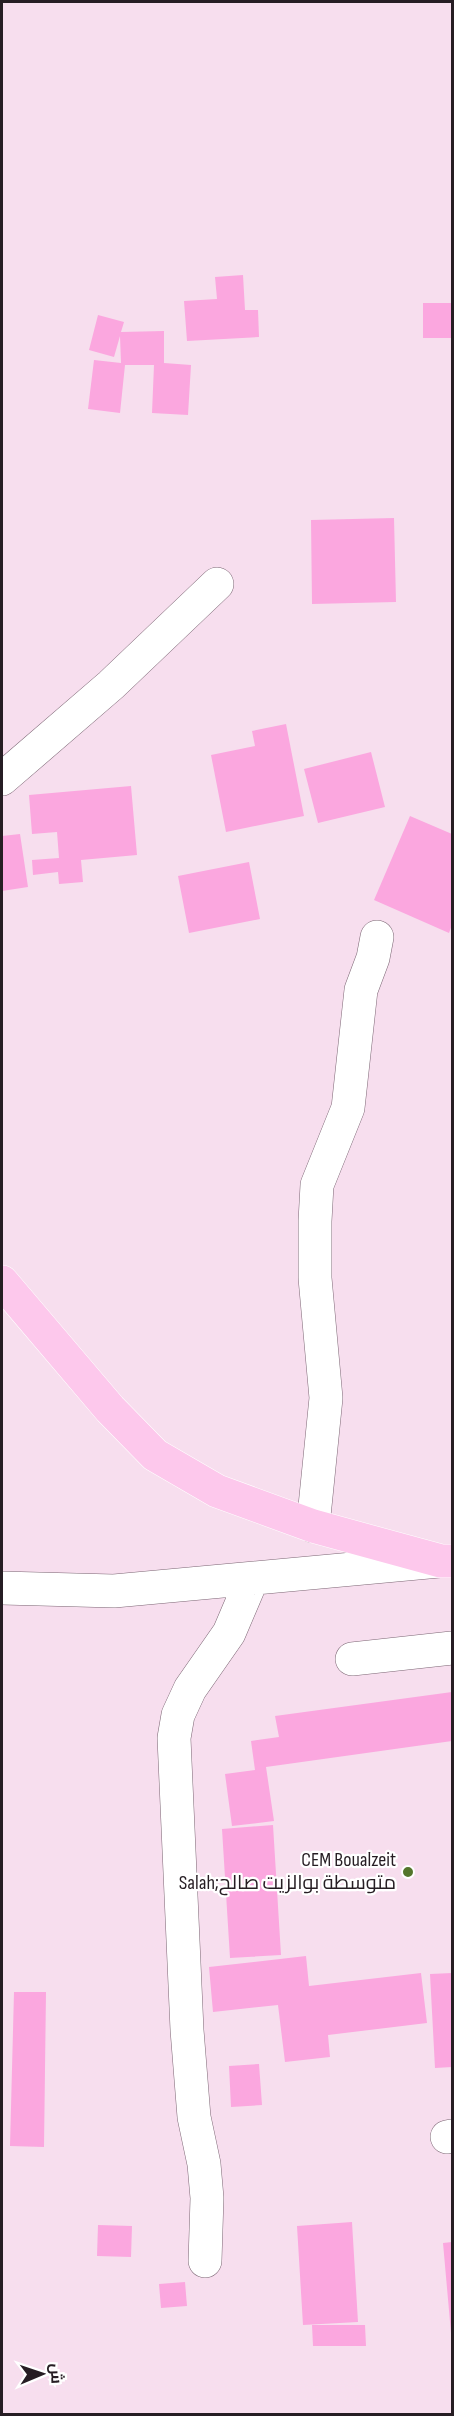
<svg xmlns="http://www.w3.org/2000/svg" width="454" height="2416" viewBox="0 0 454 2416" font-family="'Sofia Sans Condensed',Cairo,sans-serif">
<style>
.building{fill:#fba7df}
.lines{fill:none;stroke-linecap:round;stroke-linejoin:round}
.minor-casing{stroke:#7c6674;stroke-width:34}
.major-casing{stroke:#fff;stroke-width:34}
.minor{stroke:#fff;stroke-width:33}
.major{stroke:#fdc8ec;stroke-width:33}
.poi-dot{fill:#54752c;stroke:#fff;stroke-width:2}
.labels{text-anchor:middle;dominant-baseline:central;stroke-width:4.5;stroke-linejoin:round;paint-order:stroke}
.poi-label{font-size:20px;fill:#261d23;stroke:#fff;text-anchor:end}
</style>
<rect width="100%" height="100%" fill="#f7deee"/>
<path class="building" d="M243 275 245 310H258L259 337 187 341 184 301 217 299 215 277Z
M423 303H452V338H423Z
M98 315 124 322 121 332 164 331V363L191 365 188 415 152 413 154 365H125L120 413 88 409 94 360 121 363 120 336 114 357 89 350Z
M394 518 396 602 312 604 311 520Z
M286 724 304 816 226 832 211 755 255 746 252 731Z
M371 752 385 807 318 823 304 769Z
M131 786 137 855 81 860 83 882 59 884 58 872 33 875 32 860 59 858 57 832 32 834 29 795Z
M410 816 452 834V925L449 933 374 900Z
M20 834 28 887 2 891V836Z
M249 862 260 919 189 933 178 876Z
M452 1692V1741L266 1767 274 1821 232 1826 225 1774 255 1770 251 1741 279 1737 275 1716Z
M273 1825 281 1955 230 1958 222 1829Z
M306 1956 309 1986 421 1973 427 2023 328 2035 330 2057 285 2062 278 2005 213 2012 209 1967Z
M452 1973V2067L435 2068 430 1974Z
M14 1992H46L44 2147 10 2146Z
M259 2064 262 2105 231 2107 229 2066Z
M352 2222 358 2322 303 2325 297 2226Z
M98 2225 132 2226 131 2257 97 2256Z
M452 2242V2333H451L443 2243Z
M185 2282 187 2306 161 2308 159 2284Z
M312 2325H365L366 2346H313Z"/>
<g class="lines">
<g class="minor-casing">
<path id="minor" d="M2 779 111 685 217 584
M313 1526 326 1398 315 1278V1221L317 1185 348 1108 361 990 373 958 377 937
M2 1588 114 1591 439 1561
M352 1659 452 1648
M447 2137 452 2136
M205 2261 207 2198 204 2164 194 2117 187 2030 174 1738 178 1715 190 1689 229 1633 252 1579"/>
</g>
<g class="major-casing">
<path id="major" d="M2 1282 110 1409 155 1455 217 1491 313 1526 441 1561H452"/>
</g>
<use href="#minor" class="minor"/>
<use href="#major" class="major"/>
</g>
<circle class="poi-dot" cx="408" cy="1872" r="6"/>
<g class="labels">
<g class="poi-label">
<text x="396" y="1860">CEM Boualzeit<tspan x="396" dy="23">Salah;متوسطة بوالزيت صالح</tspan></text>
</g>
</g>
<rect width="454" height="2416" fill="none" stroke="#261d23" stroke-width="6"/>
<g transform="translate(42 2374) rotate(88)" stroke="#ffffff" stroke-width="4.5" paint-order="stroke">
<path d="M0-4.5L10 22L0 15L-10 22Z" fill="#261d23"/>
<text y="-9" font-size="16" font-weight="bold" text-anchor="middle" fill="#261d23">ش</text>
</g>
</svg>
